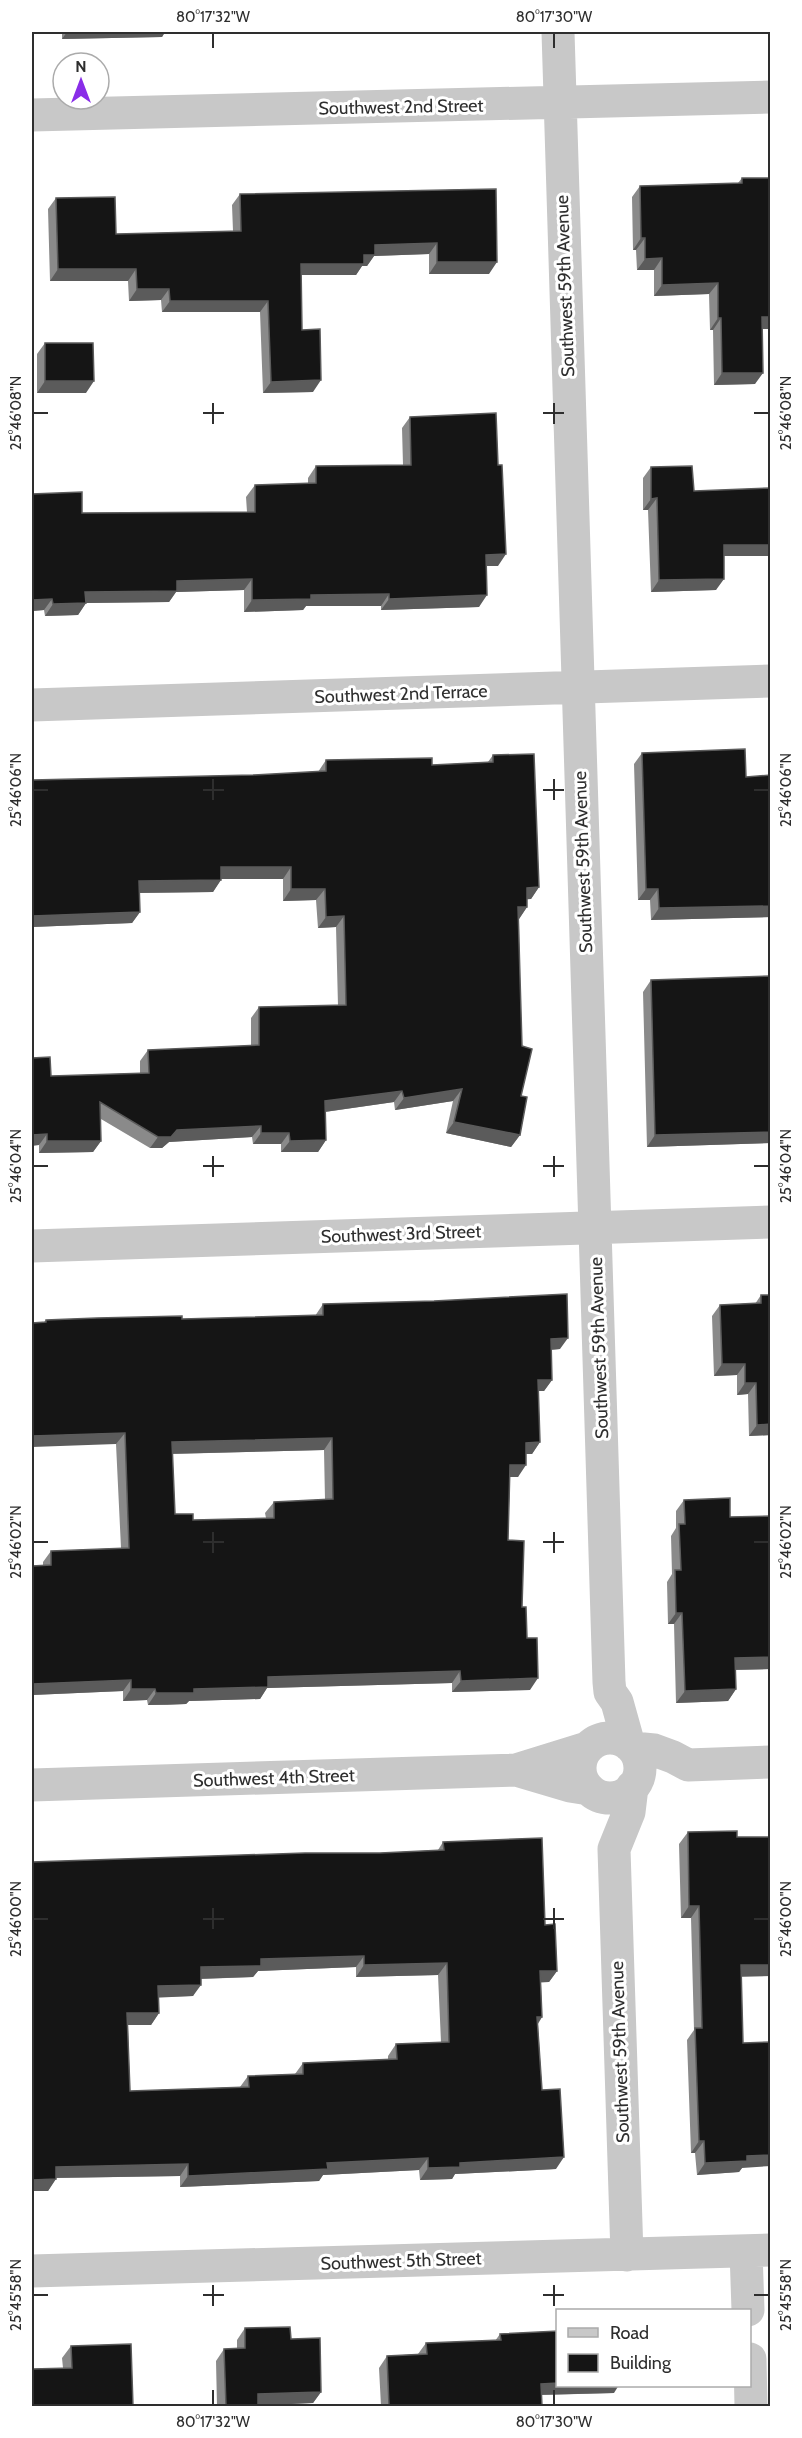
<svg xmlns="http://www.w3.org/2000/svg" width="802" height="2438" viewBox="0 0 802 2438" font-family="Cabin,sans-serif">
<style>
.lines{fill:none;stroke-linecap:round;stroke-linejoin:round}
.street{stroke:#c8c8c8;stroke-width:33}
.wall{fill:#8a8a8a;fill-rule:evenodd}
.shaded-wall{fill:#5b5b5b}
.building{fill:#151515;stroke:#5b5b5b;stroke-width:1.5;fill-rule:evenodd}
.ticks{fill:none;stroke:#2e2e2e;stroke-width:2}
.labels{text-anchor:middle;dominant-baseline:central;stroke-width:6;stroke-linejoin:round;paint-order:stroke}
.street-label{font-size:18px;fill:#2e2e2e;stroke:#fff}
.neatline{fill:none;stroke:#2e2e2e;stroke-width:2}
.ticks-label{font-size:15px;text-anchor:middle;fill:#2e2e2e}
</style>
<rect width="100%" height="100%" fill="#fff"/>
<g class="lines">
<path class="street" d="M558 32 609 1682 610 1692 617 1702 629 1745
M32 115 770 97
M32 705 770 681
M32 1246 770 1222
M580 1768a30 30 0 1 1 60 0a30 30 0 1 1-60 0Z
M633 1748 654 1750 673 1757 688 1765 770 1762
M516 1770 570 1786 589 1789
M32 1785 516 1770 587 1748
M746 2251 748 2310
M627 2255 614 1849 629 1812 632 1787
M32 2271 770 2250
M750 2359 751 2406"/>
</g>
<path class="wall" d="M62 32H165L162 37 62 39Z
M742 178H771V329H762L755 384 714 385 713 330H710L709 294 654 296V270H637L636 250H633L632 197 640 186 738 183Z
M496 189 489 274H429V254L374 256 367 266H362L356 275H301L302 330 313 392 263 393 260 312H162L161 300 129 301 128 281H50L48 209 56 198 116 234 233 231 232 205 240 194Z
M45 343 86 393H37V354Z
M410 417 498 566H486L479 607 381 610V606H306L303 610 244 612V590L176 592 169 602 86 603 78 615 45 616 44 610 32 611V494L82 513 247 512 246 497 255 485 308 483V478L316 466 403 465 402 428Z
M651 467 694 491 771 556H724L716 590 651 592 648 510H643V478Z
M642 753 746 777 771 775V917L651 920 650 900H638L634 764Z
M493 755 539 887 531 899H527V907L519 919 521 1096 520 1135 511 1147 446 1133 453 1101 395 1110 394 1102 325 1112 326 1140 318 1152H281V1144H253L252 1137 169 1142 162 1148H150L101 1119V1141L93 1152 39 1153V1145L51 1076 140 1073V1061L148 1050 251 1046V1018L259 1007 338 1006 336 927 318 928 316 900 283 901V879H221L213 892 140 893V912L132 923 32 927 253 775 318 772 326 760 432 765 488 762Z
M771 976V1143L647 1147 643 992 651 980Z
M761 1295H771V1435L749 1436 748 1394 737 1395V1375L714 1376 712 1316 720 1305 755 1304Z
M323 1304 560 1349 552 1350V1380L544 1391H538L540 1442 532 1454H526L518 1477H510L508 1540 522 1607 530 1690 452 1692V1683L267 1688 260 1699 189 1701 186 1704 167 1705H148L147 1700 123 1701V1691L32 1695V1566L43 1565V1562L51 1551 121 1548 116 1444 44 1322 46 1320 182 1319 315 1316ZM324 1450 325 1500 274 1502 265 1513 266 1518 193 1520 175 1514 172 1454Z
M684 1500 730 1517 771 1516V1669L735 1670 736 1689 728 1701 676 1703 674 1624H668L667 1582 672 1574 671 1536 676 1528V1511Z
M688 1832 741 1977 742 2168 739 2172 697 2175 695 2153H691L687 2040 694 2030 691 1918H681L679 1844Z
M443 1842 545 1925 557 1971 549 1982H541L542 2017 538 2024 542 2090 556 2169 455 2174 452 2179 420 2180 419 2170 323 2175 319 2181 180 2187V2176L56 2178 48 2191H32V1862L380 1853 438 1850ZM356 1967V1977L438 1975 441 2042 396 2044 388 2056V2060L303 2063 295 2074 248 2076 240 2087 130 2091 128 2025H151L159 2013V1997L193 1996 201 1979 253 1977 258 1971Z
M245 2328 291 2339 321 2392 313 2403 258 2405V2406H217L216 2361 224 2349H237V2340Z
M500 2334 614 2393 542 2395V2406H381L379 2368 387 2356 418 2354 426 2343 495 2341Z
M71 2346 133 2406 63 2368 62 2358Z"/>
<path class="shaded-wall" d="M67 32H165L162 37 62 39Z
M356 32H461L355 34Z
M641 238H645L636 250H633Z
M437 243 429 254 374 256 367 266H362L356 275H293L301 264 364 255 375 245Z
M662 258 654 270H637L645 259Z
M437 262H497L489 274H429Z
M58 269H136L128 281H50Z
M718 283 709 294 654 296 662 285Z
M137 289H169L161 300 129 301Z
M170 301H268L260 312H162Z
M762 317H771V329H754Z
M718 318H721L713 330H710Z
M722 373H763L755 384 714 385Z
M321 380 313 392 263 393 271 382Z
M45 381H94L86 393H37Z
M657 498 648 510H643L651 499Z
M724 545H771V556H716Z
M506 554 498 566H478L486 555Z
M252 579 244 590 176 592 169 602 86 603 78 615 45 616 53 604 85 592 177 581Z
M724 579 716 590 651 592 659 580Z
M389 594 381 606H306L303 610 244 612 252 600 311 595Z
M487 595 479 607 381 610 389 599Z
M52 599 44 610 32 611V600Z
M221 867H291L283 879H213Z
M221 880 213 892 131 893 139 881Z
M539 887 531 899 519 900 527 888Z
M291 889H325L316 900 283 901Z
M646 889H658L650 900H638Z
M771 906V917L651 920 659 908Z
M518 907H527L519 919H510Z
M140 912 132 923 32 927V916Z
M344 916 336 927 318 928 326 917Z
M462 1089 453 1101 395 1110 404 1098Z
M402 1091 394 1102 317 1113 325 1101Z
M454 1122 520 1135 511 1147 446 1133Z
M261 1126 252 1137 169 1142 162 1148H150L158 1137 177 1130Z
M771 1132V1143L647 1147 655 1135Z
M261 1133H289L281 1144H253Z
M47 1134 39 1145 32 1146V1135Z
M326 1140 318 1152H281L290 1141Z
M47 1141H101L93 1152 39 1153Z
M568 1338 560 1349 543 1350 551 1339Z
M722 1364H745L737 1375 714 1376Z
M538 1380H552L544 1391H530Z
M745 1383H756L748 1394 737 1395Z
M771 1424V1435L749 1436 757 1425Z
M125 1433 116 1444 32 1447V1436Z
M332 1438 324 1450 163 1454 172 1442Z
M540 1442 532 1454H518L526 1443Z
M510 1465H526L518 1477H502Z
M676 1613H682L674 1624H668Z
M771 1657V1669L727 1670 735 1658Z
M460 1671 452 1683 267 1688 260 1699 189 1701 186 1704 148 1705 156 1693 194 1689 268 1677Z
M538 1678 530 1690 452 1692 461 1681Z
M131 1680 123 1691 32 1695V1684Z
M131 1689H155L147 1700 123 1701Z
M736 1689 728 1701 676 1703 685 1691Z
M689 1906H699L691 1918H681Z
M364 1956 356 1967 258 1971 253 1977 193 1979 201 1967 261 1959Z
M447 1963 438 1975 356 1977 364 1965Z
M741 1965H771V1976L733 1977Z
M540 1971H557L549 1982 532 1983Z
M201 1985 193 1996 150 1998 158 1986Z
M127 2013H159L151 2025H119Z
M537 2017H542L534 2029Z
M699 2141H704L695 2153H691Z
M771 2155V2166L742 2168 739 2172 697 2175 705 2163 747 2156Z
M564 2157 556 2169 455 2174 452 2179 420 2180 428 2168 460 2163Z
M428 2158 419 2170 323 2175 319 2181 180 2187 188 2176 327 2163Z
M188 2164 180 2176 48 2178 56 2167Z
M56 2179 48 2191H32V2180Z
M558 2383V2385H619L614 2393 533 2395 541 2384Z
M321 2392 313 2403 249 2406 258 2394Z"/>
<path class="building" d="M742 178H771V317H762L763 373H722L721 318H718V283L662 285V258L645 259V238H641L640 186 742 183Z
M496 189 497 262H437V243L375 245V255H364V264H301L302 330 320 329 321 380 271 382 268 301H170L169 289H137L136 269H58L56 198 115 197 116 234 241 231 240 194Z
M45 343H93L94 381H45Z
M496 413 498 465H502L506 554 486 555 487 595 389 599V594L311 595V599L252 600V579L177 581V591L85 592 86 603 53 604 52 599 32 600V494L82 492V513L255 512V485L316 483V466L411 465 410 417Z
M692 466 694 491 771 488V545H724V579L659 580 657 498 651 499V467Z
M745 749 746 777 771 775V906L659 908 658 889H646L642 753Z
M534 754 539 887 527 888V907H518L522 1046 532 1049 521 1096 527 1097 520 1135 454 1122 462 1089 404 1098 402 1091 325 1101 326 1140 290 1141 289 1133H261V1126L177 1130 171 1137H158L100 1102 101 1141H47V1134L32 1135V1058L50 1057 51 1076 149 1073 148 1050 259 1045V1007L346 1005 344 916 326 917 325 889H291V867H221V880L139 881 140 912 32 916V780L253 775 326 771V760L432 758V765L493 762V755Z
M771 976V1132L655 1135 651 980Z
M567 1294 568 1338 551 1339 552 1380H538L540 1442 526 1443V1465H510L508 1540 524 1541 522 1607H526L527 1638H537L538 1678 461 1681 460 1671 268 1677V1687L194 1689V1693H156L155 1689H131V1680L32 1684V1566L51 1565V1551L129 1548 125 1433 32 1436V1323L46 1322V1320L97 1318 182 1316V1319L323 1315V1304L434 1301ZM332 1438 333 1499 274 1502V1518L193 1520V1514H175L172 1442Z
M761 1295H771V1424L757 1425 756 1383H745V1364H722L720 1305 761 1303Z
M730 1498V1517L771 1516V1657L735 1658 736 1689 685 1691 682 1613H676L675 1570H681L679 1524H685L684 1500Z
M737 1831V1837H771V1965H741L743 2043 771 2042V2155L747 2156V2161L705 2163 704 2141H699L695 2028H702L699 1906H689L688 1832Z
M542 1838 545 1925 555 1924 557 1971H540L542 2017H537L542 2090 560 2089 564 2157 460 2163V2167L428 2168V2158L327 2163 328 2169 188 2176V2164L56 2167V2179L32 2180V1862L305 1853H380L444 1850 443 1842ZM364 1956V1965L447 1963 449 2042 396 2044 397 2059 303 2063V2074L248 2076 249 2087 130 2091 127 2013H159L158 1986 201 1985V1967L261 1966V1959Z
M290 2327 291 2339 320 2338 321 2392 258 2394V2406H226L224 2349 245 2348V2328Z
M558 2331V2383L541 2384 542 2406H389L387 2356 427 2354 426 2343 501 2340 500 2334Z
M131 2344 133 2406H32V2369L72 2368 71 2346Z"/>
<path class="ticks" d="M213 33V48M554 33V48M213 403V424M554 403V424M33 413H48M203 413H224M543 413H564M754 413H769M213 779V800M554 779V800M33 790H48M203 790H224M543 790H564M754 790H769M213 1156V1177M554 1156V1177M33 1166H48M203 1166H224M543 1166H564M754 1166H769M213 1532V1553M554 1532V1553M33 1542H48M203 1542H224M543 1542H564M754 1542H769M213 1908V1929M554 1908V1929M33 1919H48M203 1919H224M543 1919H564M754 1919H769M213 2285V2306M554 2285V2306M33 2295H48M203 2295H224M543 2295H564M754 2295H769M213 2390V2405M554 2390V2405"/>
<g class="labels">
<g class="street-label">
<text transform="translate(401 107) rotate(-1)">Southwest 2nd Street</text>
<text transform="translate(565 286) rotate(-92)">Southwest 59th Avenue</text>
<text transform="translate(401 694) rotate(-2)">Southwest 2nd Terrace</text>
<text transform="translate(583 862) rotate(-92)">Southwest 59th Avenue</text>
<text transform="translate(401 1234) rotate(-2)">Southwest 3rd Street</text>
<text transform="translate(599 1348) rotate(-92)">Southwest 59th Avenue</text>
<text transform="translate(274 1778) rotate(-2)">Southwest 4th Street</text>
<text transform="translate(620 2052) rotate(-92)">Southwest 59th Avenue</text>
<text transform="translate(401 2261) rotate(-2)">Southwest 5th Street</text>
</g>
</g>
<rect width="802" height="2438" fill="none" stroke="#ffffff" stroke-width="66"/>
<rect x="556" y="2309" width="195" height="78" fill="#ffffff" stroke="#ababab" stroke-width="1.5"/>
<rect x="568" y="2328" width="30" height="9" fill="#c8c8c8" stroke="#ababab" stroke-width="1.5"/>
<text x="610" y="2339" font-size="18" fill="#2e2e2e">Road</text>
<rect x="568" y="2354" width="30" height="18" fill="#151515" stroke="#ababab" stroke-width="1.5"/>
<text x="610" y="2369" font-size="18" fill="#2e2e2e">Building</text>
<g transform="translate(81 81)"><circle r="28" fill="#ffffff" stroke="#ababab" stroke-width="1.5"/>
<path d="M0-4.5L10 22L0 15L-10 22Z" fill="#892de8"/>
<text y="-9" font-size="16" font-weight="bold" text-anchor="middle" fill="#2e2e2e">N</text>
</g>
<rect x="33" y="33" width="736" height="2372" class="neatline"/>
<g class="ticks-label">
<text x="213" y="22">80°17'32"W</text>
<text x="554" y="22">80°17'30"W</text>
<text transform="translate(16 413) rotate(-90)" y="5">25°46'08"N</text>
<text transform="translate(786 413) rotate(-90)" y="5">25°46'08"N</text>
<text transform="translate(16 790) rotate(-90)" y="5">25°46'06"N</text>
<text transform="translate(786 790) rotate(-90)" y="5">25°46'06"N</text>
<text transform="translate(16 1166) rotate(-90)" y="5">25°46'04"N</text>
<text transform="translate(786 1166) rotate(-90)" y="5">25°46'04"N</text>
<text transform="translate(16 1542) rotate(-90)" y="5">25°46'02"N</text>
<text transform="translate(786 1542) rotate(-90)" y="5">25°46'02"N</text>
<text transform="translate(16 1919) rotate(-90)" y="5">25°46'00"N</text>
<text transform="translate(786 1919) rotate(-90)" y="5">25°46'00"N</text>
<text transform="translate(16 2295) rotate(-90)" y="5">25°45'58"N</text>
<text transform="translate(786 2295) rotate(-90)" y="5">25°45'58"N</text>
<text x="213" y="2427">80°17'32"W</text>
<text x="554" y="2427">80°17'30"W</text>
</g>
</svg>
